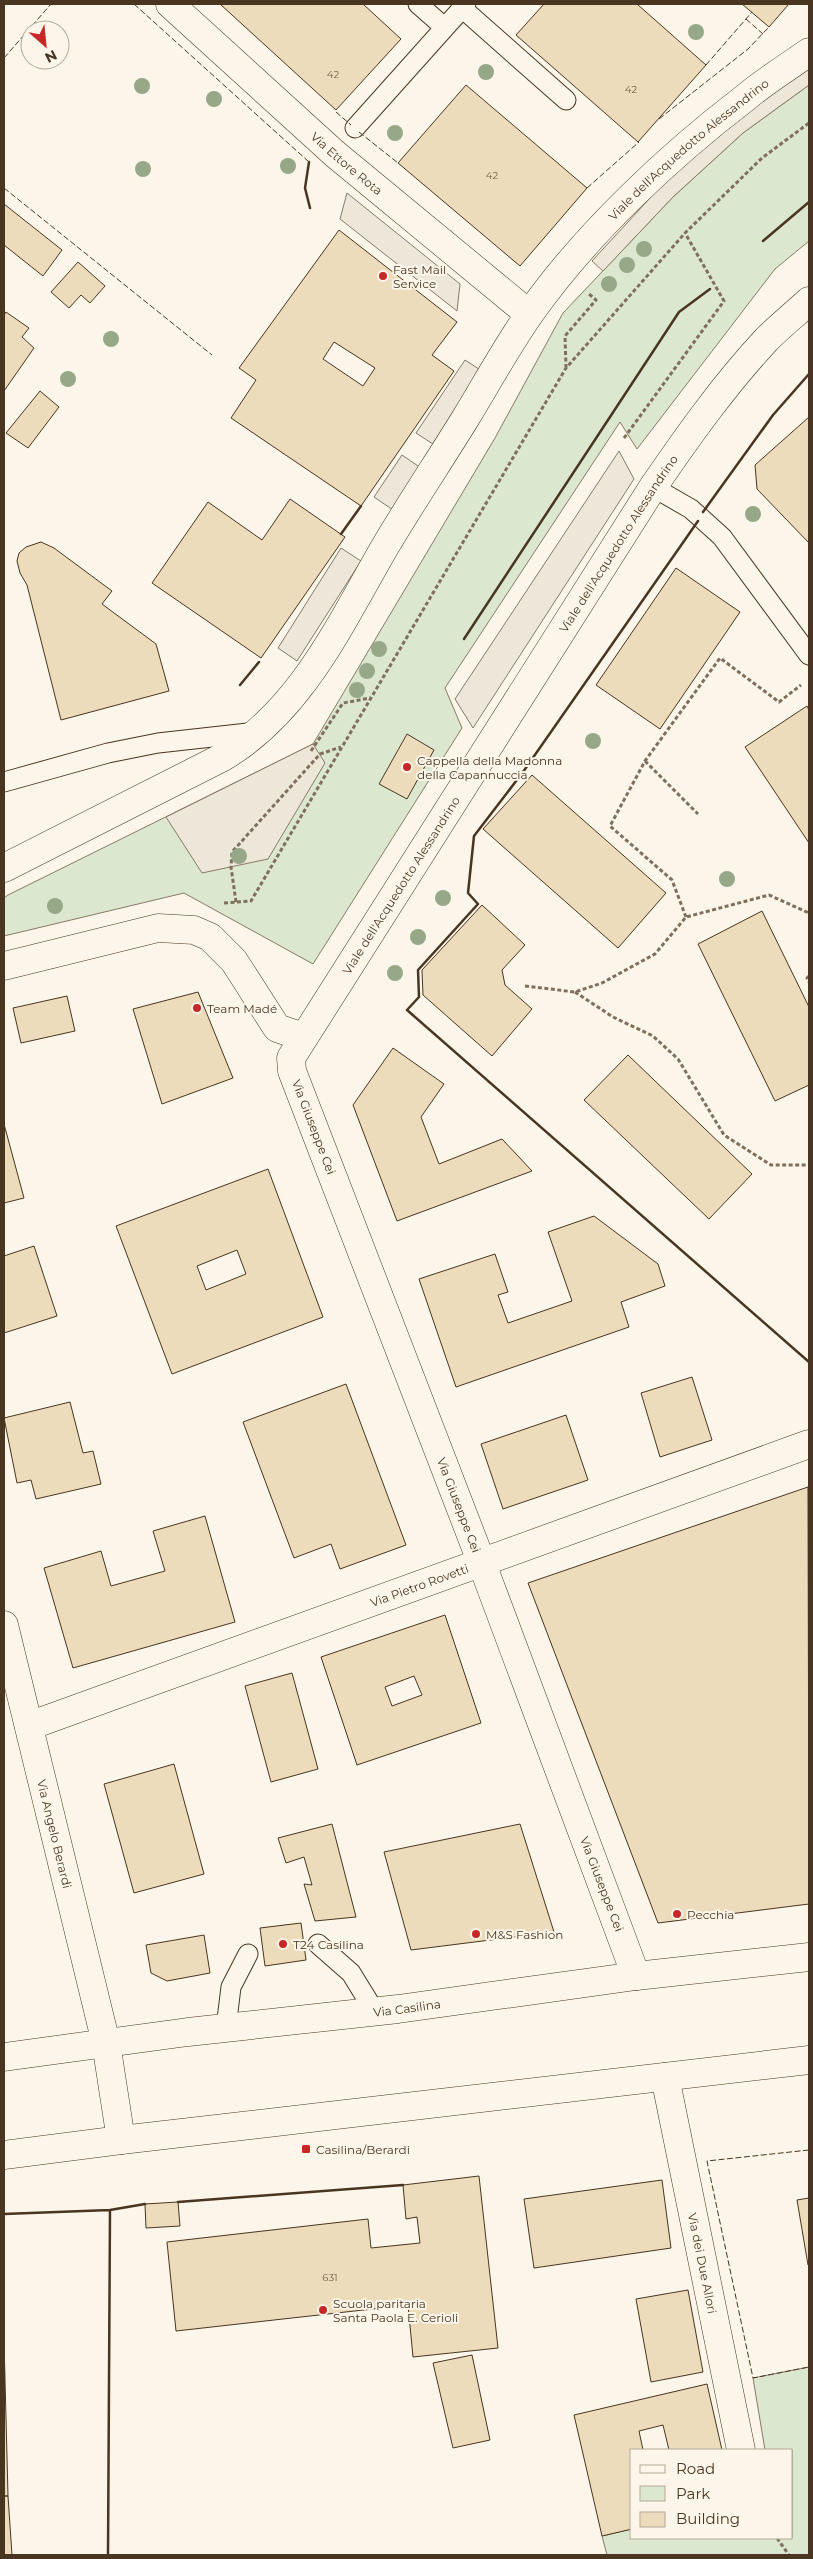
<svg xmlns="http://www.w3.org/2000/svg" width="813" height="2559" viewBox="0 0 813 2559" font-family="Montserrat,sans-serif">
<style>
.green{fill:#dce7d0;stroke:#887966}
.parking{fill:#ede7d9;stroke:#887966}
.building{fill:#ecdcbc;stroke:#4a3520;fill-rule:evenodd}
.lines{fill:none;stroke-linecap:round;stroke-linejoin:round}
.lane-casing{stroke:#4a3520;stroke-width:21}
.street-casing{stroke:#4a3520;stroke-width:29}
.secondary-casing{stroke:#4a3520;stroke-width:29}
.path{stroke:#7f6f5c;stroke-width:3;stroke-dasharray:4 2.5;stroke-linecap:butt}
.lane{stroke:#fbf6e9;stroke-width:19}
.street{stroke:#fbf6e9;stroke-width:28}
.secondary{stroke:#fbf6e9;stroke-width:28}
.fence{stroke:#4a3520;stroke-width:1;stroke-dasharray:6 2.5;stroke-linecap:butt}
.wall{stroke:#4a3520;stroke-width:2.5}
.tree{fill:#96a887}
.poi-dot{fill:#c62828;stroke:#fbf6e9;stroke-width:2}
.labels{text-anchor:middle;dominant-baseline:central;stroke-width:4;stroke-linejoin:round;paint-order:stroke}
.number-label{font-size:10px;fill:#725f47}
.street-label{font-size:12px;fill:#4a3520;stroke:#fbf6e9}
.poi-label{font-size:12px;fill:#4a3520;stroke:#fbf6e9;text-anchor:start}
</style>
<rect width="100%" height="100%" fill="#fbf6e9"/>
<path class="green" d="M809 85V241L775 269 637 449 620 422 445 688 462 728 313 964 184 893 4 936V898L8 895 313 744 495 438 563 313 673 197 743 133Z
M809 2367V2555H607L602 2536 632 2529V2538H792V2450H765L753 2378Z"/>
<path class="parking" d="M809 68V85L743 133 673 197 603 271 592 261 662 185 734 120Z
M347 193 460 284 457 311 340 219Z
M465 360 485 373 436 446 416 433Z
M619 451 634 479 473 728 455 699Z
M402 455 421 468 393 510 374 497Z
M341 548 361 561 297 661 278 648Z
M313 744 325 763 268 859 202 873 166 817Z"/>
<path class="building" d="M220 4H363L401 39 336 110Z
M544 4H637L706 65 638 142 516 35Z
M742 4H789L769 27Z
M466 85 587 188 520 266 398 163Z
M4 204 62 250 43 276 4 245Z
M339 230 457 322 432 355 454 371 361 506 231 418 256 380 239 368ZM334 342 375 368 363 386 323 359Z
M78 262 105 286 90 303 81 295 69 308 51 292Z
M6 312 29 328 22 337 34 348 4 391V315Z
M40 391 59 407 28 448 6 433Z
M809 417V543L757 489 755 465Z
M290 499 345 537 261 658 152 583 208 502 262 540Z
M41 542 54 548 112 591 102 604 156 644 169 691 61 720 27 585 20 573 17 561 19 553 26 547Z
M676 568 740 612 660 729 596 685Z
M807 706 809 710V843L745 747Z
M407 734 434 750 407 799 379 784Z
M532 775 666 893 618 948 483 829Z
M482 905 525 945 502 970 505 985 532 1009 492 1056 423 995 422 970Z
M762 911 809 1007V1085L775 1101 698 944Z
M198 992 233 1078 162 1104 133 1009Z
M67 996 75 1031 21 1043 13 1008Z
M393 1048 444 1084 421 1117 439 1164 502 1139 532 1171 397 1221 353 1105Z
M628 1055 752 1174 709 1219 584 1100Z
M4 1124 24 1198 4 1203Z
M268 1169 323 1317 172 1374 116 1226ZM237 1250 246 1274 206 1290 197 1266Z
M594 1216 658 1264 665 1286 621 1302 629 1327 456 1387 419 1279 495 1254 508 1292 498 1295 508 1323 572 1301 548 1232Z
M34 1246 57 1316 4 1333V1256Z
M692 1377 712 1440 660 1457 641 1393Z
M346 1384 406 1545 340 1569 331 1544 294 1558 243 1422Z
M70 1402 83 1453 93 1451 101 1484 36 1499 31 1480 17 1483 4 1418Z
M566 1415 588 1480 503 1509 481 1444Z
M808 1487 809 1904 658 1923 528 1583Z
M205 1516 235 1622 73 1668 44 1568 101 1551 111 1586 165 1571 153 1531Z
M445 1615 481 1723 357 1765 321 1657ZM414 1676 422 1695 392 1706 385 1687Z
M292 1673 318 1769 271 1782 245 1686Z
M174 1764 204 1874 134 1893 104 1784Z
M332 1824 356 1917 315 1921 304 1884 312 1885 304 1857 286 1863 278 1838Z
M520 1824 554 1932 411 1950 384 1852Z
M301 1923 306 1960 265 1966 260 1928Z
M204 1935 210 1973 167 1981 151 1973 146 1945Z
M479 2176 498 2348 413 2357 408 2305 176 2331 167 2242 368 2219 371 2248 420 2243 417 2217 406 2219 403 2185Z
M662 2180 671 2248 534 2268 524 2199Z
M809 2198V2265H808L797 2200Z
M178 2202 180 2226 146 2228 145 2204Z
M688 2290 703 2372 651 2382 636 2299Z
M4 2341 8 2496H4Z
M472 2355 490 2440 453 2448 433 2363Z
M707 2384 722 2450H669L663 2425 639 2431 643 2450H632V2529L602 2536 574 2415Z
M4 2496H8L12 2555H4Z"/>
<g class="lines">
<g class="lane-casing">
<path id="lane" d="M418 4 444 27
M462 8 566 100
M355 128 466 4
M653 487 691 509 722 537 809 655
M4 782 108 753 158 743 257 732
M318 1944 351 1973 375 2012
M226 2028 231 1987 248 1954"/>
</g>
<g class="street-casing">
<g id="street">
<path id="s1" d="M170 4 335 154 529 314"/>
<path id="s2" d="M4 868 223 757C302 710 341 622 386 545 411 503 439 461 465 419 487 383 507 346 531 312 586 234 669 156 745 98 765 81 788 67 809 52"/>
<path d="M4 966 158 928 194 930 210 937 234 961 277 1028 303 1037"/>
<path id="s3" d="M4 1625 106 2043 121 2140"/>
<path id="s4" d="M29 1726 809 1444"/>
<path id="s5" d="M636 1976 481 1561 292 1071 291 1058 653 487C688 436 724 385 767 339 780 326 795 314 809 301"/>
<path id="s6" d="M665 2077 741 2450"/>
</g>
</g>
<g class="secondary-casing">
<g id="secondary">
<path id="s7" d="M4 2057 188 2032 398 2009 636 1976 809 1957"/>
<path d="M4 2155 121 2140 809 2060"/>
</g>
</g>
<path class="path" d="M566 368 565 336 596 300 589 294
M624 438 724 301 685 233
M311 751 343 703 370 698
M645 761 698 814
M236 902 231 867 232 852 320 754 341 747
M224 903 251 901 566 368 685 233 762 158 809 123
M686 917 672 880 610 826 645 761 720 658 779 702 801 685
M809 976 807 978 809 982
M525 986 575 992 602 983 655 954 686 917 769 895 809 913
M575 992 613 1017 653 1036 678 1059 724 1135 771 1165H809
M777 2538 789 2555"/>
<use href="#lane" class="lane"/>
<use href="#street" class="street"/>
<use href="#secondary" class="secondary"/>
<path class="fence" d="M134 4 309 162
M746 19 763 34
M4 58 51 4
M706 65 752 12
M336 112 351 125
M659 119 748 49 769 27
M359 132 398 163
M4 188 212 355
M587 188 639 142
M809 2150 707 2161 753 2378 809 2367"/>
<path class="wall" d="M309 162 305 188 310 208
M763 241 809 202
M703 512 773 415 809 374
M698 521 523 772 474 836 468 893 478 904 418 970 419 997 407 1010 809 1362
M341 534 361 506
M464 639 679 312 710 289
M240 685 259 662
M178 2202 403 2185
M4 2214 110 2210 145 2204
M108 2555 110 2210"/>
</g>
<g class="tree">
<circle cx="696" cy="32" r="8"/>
<circle cx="486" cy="72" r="8"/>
<circle cx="142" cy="86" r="8"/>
<circle cx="214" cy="99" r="8"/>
<circle cx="395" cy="133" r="8"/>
<circle cx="288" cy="166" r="8"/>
<circle cx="143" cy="169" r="8"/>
<circle cx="644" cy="249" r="8"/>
<circle cx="627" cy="265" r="8"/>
<circle cx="609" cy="284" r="8"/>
<circle cx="111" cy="339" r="8"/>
<circle cx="68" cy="379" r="8"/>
<circle cx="753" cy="514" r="8"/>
<circle cx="379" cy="649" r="8"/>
<circle cx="367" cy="671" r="8"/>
<circle cx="357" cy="690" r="8"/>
<circle cx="593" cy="741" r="8"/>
<circle cx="239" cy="856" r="8"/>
<circle cx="727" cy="879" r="8"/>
<circle cx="443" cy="898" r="8"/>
<circle cx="55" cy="906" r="8"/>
<circle cx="418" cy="937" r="8"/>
<circle cx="395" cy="973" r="8"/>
</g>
<g class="poi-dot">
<circle cx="383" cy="276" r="5"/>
<circle cx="407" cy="767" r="5"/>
<circle cx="197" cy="1008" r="5"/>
<circle cx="677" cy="1914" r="5"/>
<circle cx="476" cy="1934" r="5"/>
<circle cx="283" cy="1944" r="5"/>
<rect x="301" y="2144" width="10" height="10" rx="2.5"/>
<circle cx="323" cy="2310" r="5"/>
</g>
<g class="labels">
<g class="number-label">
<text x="333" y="74">42</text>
<text x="631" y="89">42</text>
<text x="492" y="175">42</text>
<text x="330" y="2277">631</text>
</g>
<g class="street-label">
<text stroke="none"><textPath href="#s2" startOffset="1018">Viale dell'Acquedotto Alessandrino</textPath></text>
<text stroke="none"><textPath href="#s1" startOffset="238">Via Ettore Rota</textPath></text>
<text stroke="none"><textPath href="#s5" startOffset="1591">Viale dell'Acquedotto Alessandrino</textPath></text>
<text stroke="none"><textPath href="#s5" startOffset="1186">Viale dell'Acquedotto Alessandrino</textPath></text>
<text transform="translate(314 1127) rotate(69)">Via Giuseppe Cei</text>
<text transform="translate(459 1505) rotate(69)">Via Giuseppe Cei</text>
<text stroke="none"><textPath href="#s4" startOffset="415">Via Pietro Rovetti</textPath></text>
<text stroke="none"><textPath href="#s3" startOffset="215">Via Angelo Berardi</textPath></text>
<text transform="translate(602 1884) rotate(69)">Via Giuseppe Cei</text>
<text stroke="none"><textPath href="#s7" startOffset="406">Via Casilina</textPath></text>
<text stroke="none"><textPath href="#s6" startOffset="190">Via dei Due Allori</textPath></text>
</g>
<g class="poi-label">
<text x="393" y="269">Fast Mail<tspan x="393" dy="14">Service</tspan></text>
<text x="417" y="760">Cappella della Madonna<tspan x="417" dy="14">della Capannuccia</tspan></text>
<text x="207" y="1008">Team Madé</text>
<text x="687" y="1914">Pecchia</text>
<text x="486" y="1934">M&amp;S Fashion</text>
<text x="293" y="1944">T24 Casilina</text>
<text x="316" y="2149">Casilina/Berardi</text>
<text x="333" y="2303">Scuola paritaria<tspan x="333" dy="14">Santa Paola E. Cerioli</tspan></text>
</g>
</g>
<rect width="813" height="2559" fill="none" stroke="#4a3520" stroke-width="10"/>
<rect x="630" y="2449" width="162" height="90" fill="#fbf6e9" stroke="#b4a999"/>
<rect x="640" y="2465" width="25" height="8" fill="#fbf6e9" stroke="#b4a999"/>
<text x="676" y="2474" font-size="15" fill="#4a3520">Road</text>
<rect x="640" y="2486" width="25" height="15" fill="#dce7d0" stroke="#b4a999"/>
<text x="676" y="2499" font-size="15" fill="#4a3520">Park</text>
<rect x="640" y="2512" width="25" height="15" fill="#ecdcbc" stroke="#b4a999"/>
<text x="676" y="2524" font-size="15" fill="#4a3520">Building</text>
<g transform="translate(45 45) rotate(153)"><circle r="24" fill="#fbf6e9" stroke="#b4a999"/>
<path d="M0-4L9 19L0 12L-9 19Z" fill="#c62828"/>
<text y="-8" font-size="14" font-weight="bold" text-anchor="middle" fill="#4a3520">N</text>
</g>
</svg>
